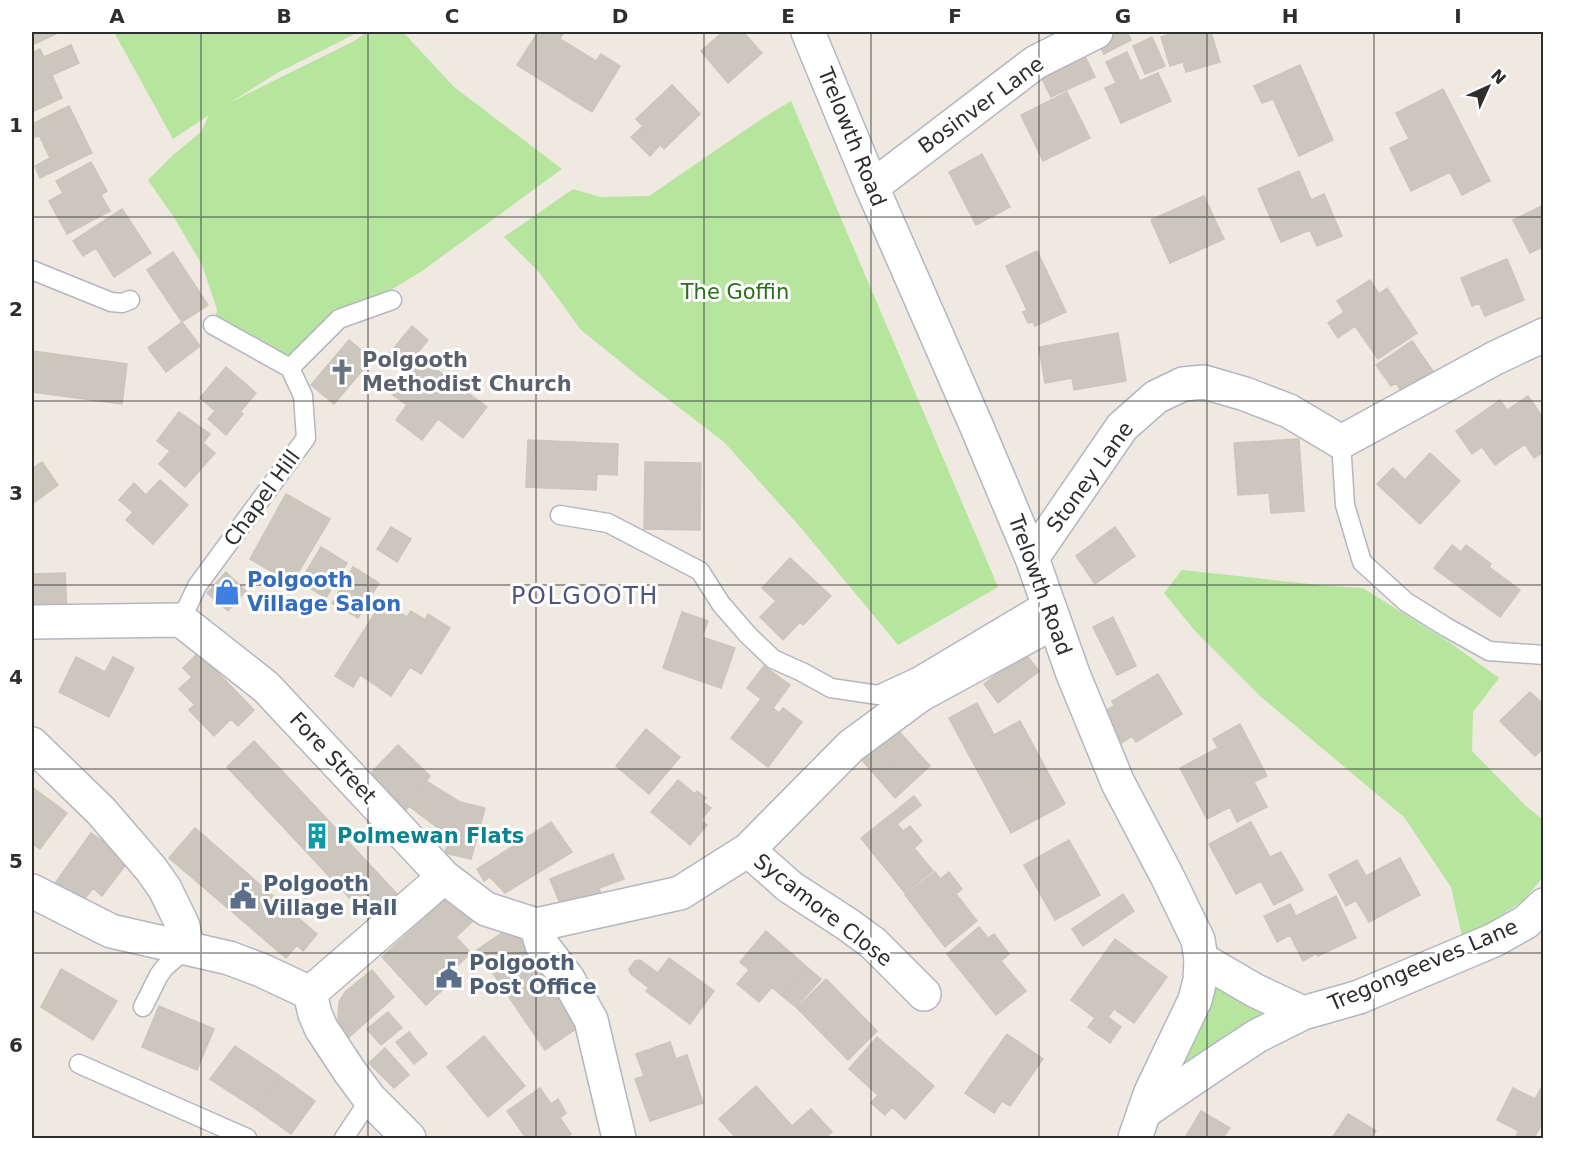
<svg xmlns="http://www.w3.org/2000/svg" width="1575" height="1170" viewBox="0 0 1575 1170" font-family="'DejaVu Sans',sans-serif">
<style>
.green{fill:#b6e59e}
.building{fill:#cbc7bf;stroke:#cbc5ba;stroke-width:1.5}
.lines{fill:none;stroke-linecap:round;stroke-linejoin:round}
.lane-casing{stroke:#b4b7c1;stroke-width:21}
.street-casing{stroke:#b4b7c1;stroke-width:36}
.secondary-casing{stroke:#b4b7c1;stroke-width:36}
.lane{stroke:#fff;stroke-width:18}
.street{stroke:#fff;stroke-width:33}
.secondary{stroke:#fff;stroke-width:33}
.grid{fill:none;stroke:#2e2e2e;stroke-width:1.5;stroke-opacity:0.55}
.labels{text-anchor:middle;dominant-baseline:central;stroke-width:6;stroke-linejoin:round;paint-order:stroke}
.street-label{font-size:21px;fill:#2e2e2e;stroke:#fff}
.park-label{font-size:21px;fill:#2c6e1b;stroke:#fff}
.worship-label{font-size:21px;font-weight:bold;fill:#5b616d;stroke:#fff;text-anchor:start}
.shop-label{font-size:21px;font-weight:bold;fill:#366cbe;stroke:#fff;text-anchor:start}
.culture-label{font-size:21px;font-weight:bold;fill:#0d838f;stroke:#fff;text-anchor:start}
.service-label{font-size:21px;font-weight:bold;fill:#4e5e75;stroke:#fff;text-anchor:start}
.quarter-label{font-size:24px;letter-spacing:1.5px;fill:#4d5680;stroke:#fff}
.neatline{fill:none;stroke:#2e2e2e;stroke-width:2}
.grid-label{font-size:20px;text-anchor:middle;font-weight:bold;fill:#2e2e2e}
</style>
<rect width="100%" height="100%" fill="#efe9e1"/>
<path class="green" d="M114 32H357L351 36 277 73 231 102 354 41 367 32H403L454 87 562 169 422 271 394 288 364 301 289 361 215 321 217 309 202 265 175 219 148 180 173 155 201 132 209 115 173 139Z
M791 101 998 587 898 645 802 529 724 442 643 380 581 330 538 271 504 237 573 189 600 197 649 196 763 118Z
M1182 570 1328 586 1363 588 1449 642 1499 678 1473 712 1472 751 1526 806 1543 820V877L1523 901 1463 940 1451 887 1404 817 1260 696 1195 631 1164 593Z
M1200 980 1289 1007 1151 1092Z"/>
<path class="building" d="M32 32H60L32 45Z
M538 32H564L560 39 596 61 601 54 620 66 592 112 517 65Z
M723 32H743L762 53 728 83 701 51Z
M1107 32H1127L1131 40 1104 54 1096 37Z
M1170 32H1211L1220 62 1186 72 1183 62 1170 66 1161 37 1170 34Z
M1152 37 1165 66 1145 74 1133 46Z
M71 45 79 63 52 75 62 98 32 112V53L40 49 44 57Z
M1082 50 1095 77 1051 97 1038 71Z
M1127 52 1140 81 1158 73 1171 101 1121 123 1105 88 1116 83 1106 62Z
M1300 65 1333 140 1299 156 1273 99 1262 103 1254 86Z
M672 85 700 114 664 149 636 119Z
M1443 89 1490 181 1462 195 1450 172 1411 191 1390 148 1409 139 1396 113Z
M1067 92 1090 138 1043 161 1021 115Z
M69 106 92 153 40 178 35 166 50 158 39 135 32 139V124Z
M642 127 660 145 650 156 631 137Z
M982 154 1010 207 976 225 949 172Z
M91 162 107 191 101 195 110 211 67 234 49 201 63 193 56 181Z
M1299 171 1311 200 1324 194 1342 236 1317 246 1310 230 1281 242 1258 189Z
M1204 196 1224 239 1170 263 1151 220Z
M1544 205V246L1530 253 1513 220Z
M122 209 151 253 114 277 96 248 83 256 73 241Z
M1037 251 1066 312 1035 326 1033 322 1028 323 1023 312 1027 310 1006 266Z
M173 252 208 305 182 322 147 270Z
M1507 259 1524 300 1485 316 1479 303 1472 306 1461 278Z
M1370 280 1379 294 1387 288 1417 333 1378 359 1355 326 1338 338 1328 323 1344 312 1337 301Z
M182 322 200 346 166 372 148 348Z
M412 326 428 340 405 368 389 354Z
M1118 333 1126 381 1074 390 1072 378 1045 383 1039 347Z
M349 340 372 359 334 404 311 385Z
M1412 341 1435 374 1404 395 1396 383 1391 386 1376 365Z
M32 351 127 364 122 404 32 392Z
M418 356 487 407 463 438 438 419 422 440 396 420 407 405 390 393Z
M226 367 256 393 240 412 243 414 226 435 208 419 215 411 200 398Z
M1528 396 1544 419V452L1534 458 1525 444 1495 465 1482 447 1472 454 1456 431 1500 400 1507 410Z
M179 412 210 434 203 443 215 453 185 487 159 464 170 451 157 441Z
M1299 439 1304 511 1271 513 1269 493 1238 495 1234 443Z
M528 440 618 444 617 475 597 474 596 490 526 487Z
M1430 453 1460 481 1420 524 1377 484 1393 468 1405 480Z
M42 462 58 485 32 504V469Z
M645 462 701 463 700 530 644 529Z
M160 480 188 505 153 544 126 520 133 512 119 500 134 483 146 495Z
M286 494 330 519 292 583 250 559Z
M391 527 411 539 397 562 377 549Z
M1115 527 1135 556 1095 584 1076 556Z
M1452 545 1461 552 1466 545 1491 564 1489 567 1520 590 1500 617 1434 568Z
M321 547 347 563 326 598 300 582Z
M790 558 831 596 803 625 800 622 783 640 760 617 776 601 762 588Z
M353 567 379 583 358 618 332 603Z
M226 572 246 591 228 611 207 593Z
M65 573 67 610 32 612V574Z
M382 602 407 617 411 611 425 620 428 614 450 628 421 674 410 667 391 696 360 675 353 687 335 676Z
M682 612 708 621 702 637 735 648 721 688 663 668Z
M1113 617 1136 666 1117 675 1093 627Z
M198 653 223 678 195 705 179 689 192 677 183 668Z
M1025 653 1039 671 998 703 984 684Z
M76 657 105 672 113 657 134 668 109 717 59 692Z
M764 666 790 685 773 708 779 713 783 708 802 722 768 767 731 738 761 699 747 688Z
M1158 674 1182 714 1136 742 1132 736 1122 743 1103 712 1114 706 1112 701Z
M223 678 254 710 238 726 231 719 214 736 189 710Z
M1530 692 1544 705V748L1535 756 1500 721Z
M977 703 994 735 1020 721 1065 804 1011 833 949 718Z
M1240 724 1267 776 1254 782 1267 807 1237 822 1230 807 1207 819 1180 768 1218 748 1213 739Z
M893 725 912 746 877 777 859 757Z
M646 729 680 757 649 794 616 766Z
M254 741 399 896 372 922 227 767Z
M398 745 430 776 406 810 370 774Z
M912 746 930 766 895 798 877 777Z
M678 780 695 794 697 791 706 798 703 802 711 808 701 820 707 825 690 845 651 812Z
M426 781 460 802 450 837 409 806Z
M32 787 67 813 40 849 32 843Z
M914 796 921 805 897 824 903 831 910 826 922 841 914 848 933 871 905 893 861 838Z
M460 802 485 808 471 859 445 853Z
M551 822 572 852 505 893 490 877 484 881 477 869Z
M1251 822 1270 857 1281 852 1303 890 1274 905 1261 881 1236 894 1209 844Z
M195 828 317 934 303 951 297 945 286 958 169 858Z
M91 833 130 859 102 896 93 888 77 909 48 893Z
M1069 840 1100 895 1055 920 1024 865Z
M613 854 624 879 599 888 602 896 563 911 550 879Z
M1400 858 1420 895 1369 922 1356 900 1346 906 1329 875 1357 860 1366 876Z
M935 872 940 879 949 872 962 889 956 894 977 921 945 947 905 895Z
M451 894 474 920 456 937 471 953 442 980 448 985 426 1005 382 957Z
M1123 894 1134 911 1083 946 1072 929Z
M1336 896 1356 938 1318 956 1317 953 1303 961 1290 935 1277 942 1264 916 1290 904 1296 916Z
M515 924 583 1024 545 1050 477 950Z
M979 927 988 938 994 934 1009 954 1001 961 1026 991 996 1015 947 954Z
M766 931 807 967 782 996 772 987 759 1002 737 984 749 970 740 962Z
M1115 939 1167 977 1134 1023 1114 1009 1108 1017 1121 1027 1110 1043 1088 1027 1095 1018 1071 1000Z
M669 958 714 991 690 1024 646 991 649 988 631 974 629 969 635 961 640 960 658 973Z
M807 967 821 979 796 1007 782 996Z
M61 969 117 1001 93 1040 41 1007Z
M372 970 394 997 348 1038 338 1019 339 1002 345 992Z
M826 979 877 1031 848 1060 797 1008Z
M159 1006 214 1029 197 1070 142 1047Z
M388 1012 402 1028 381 1045 367 1029Z
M409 1032 427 1054 414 1064 396 1042Z
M1007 1034 1043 1059 1010 1106 1002 1101 994 1113 965 1093Z
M484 1036 525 1086 488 1117 447 1067Z
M877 1037 934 1086 905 1119 892 1107 885 1115 871 1103 878 1095 849 1069Z
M670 1042 676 1059 687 1055 703 1103 650 1121 635 1079 644 1076 636 1054Z
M235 1046 280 1076 256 1109 210 1079Z
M385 1048 409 1075 394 1088 369 1063Z
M280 1076 315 1101 291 1134 256 1109Z
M756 1086 792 1126 811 1109 832 1132 825 1138H736L719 1119Z
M540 1088 551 1104 558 1099 566 1113 560 1118 571 1134 565 1138H526L507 1111Z
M1513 1088 1535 1099 1541 1088 1544 1089V1120L1534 1138H1520L1516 1136 1519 1131 1497 1120Z
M1201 1111 1230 1128 1223 1138H1185Z
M1348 1114 1376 1131 1371 1138H1332Z"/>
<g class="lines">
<g class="lane-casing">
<path id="lane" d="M32 270 111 302 122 303 130 300
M213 325 290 368
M290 368 339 319 392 300
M1341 442 1345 505 1362 562 1406 602 1446 627 1489 651 1544 655
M560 515 608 523 700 571 721 604 748 635 773 659 802 672 831 688 878 695 917 677 1046 600
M181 620 197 586 306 438 303 396 290 368
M143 1007 159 975 165 967 187 948
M79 1064 247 1138
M344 1138 370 1099"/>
</g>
<g class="street-casing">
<path id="street" d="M872 187 1036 62 1096 32
M1032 558 1122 427 1156 397 1183 384 1204 382 1245 394 1289 411 1341 442 1495 358 1544 335
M32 622 181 620 266 687 444 877 486 909 536 925 542 945 568 979 591 1020 619 1138
M32 744 101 811 151 869 165 889 183 926 187 948
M748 850 790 887 847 924 873 943 924 994
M32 891 111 931 229 958 261 970 310 993 444 877
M536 925 680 893 748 850 851 746 920 695 1054 622
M1201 959 1254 990 1303 1013 1359 997 1494 940 1526 922 1544 905
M310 993 315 1014 321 1028 350 1072 370 1099 409 1138
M1144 1112 1213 1065 1257 1036 1303 1013"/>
</g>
<g class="secondary-casing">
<path id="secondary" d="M808 32 872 187 976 425 1032 558 1073 674 1118 783 1167 876 1198 940 1201 959 1200 980 1195 1000 1151 1092 1135 1138"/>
</g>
<use href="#lane" class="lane"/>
<use href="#street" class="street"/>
<use href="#secondary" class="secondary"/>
</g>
<path class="grid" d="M201 32V1138M368 32V1138M536 32V1138M704 32V1138M871 32V1138M1039 32V1138M1207 32V1138M1374 32V1138M32 217H1544M32 401H1544M32 585H1544M32 769H1544M32 953H1544"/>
<defs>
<g id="church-bare" transform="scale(2.07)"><path d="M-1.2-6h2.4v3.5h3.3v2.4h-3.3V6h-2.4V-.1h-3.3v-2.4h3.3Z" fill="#6b7280" stroke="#fff" stroke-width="2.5" paint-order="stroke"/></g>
<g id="shop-bare" transform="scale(2.07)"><path d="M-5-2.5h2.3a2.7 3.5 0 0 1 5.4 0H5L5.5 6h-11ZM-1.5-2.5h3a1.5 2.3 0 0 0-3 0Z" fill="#3f7fe0" stroke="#fff" stroke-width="2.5" paint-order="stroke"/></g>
<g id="building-bare" transform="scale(2.07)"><path d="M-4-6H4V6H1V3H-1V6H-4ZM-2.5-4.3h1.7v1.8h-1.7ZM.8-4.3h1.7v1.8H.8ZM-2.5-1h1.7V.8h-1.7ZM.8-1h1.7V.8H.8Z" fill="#0f9aa8" stroke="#fff" stroke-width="2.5" paint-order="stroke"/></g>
<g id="civic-bare" transform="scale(2.07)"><path d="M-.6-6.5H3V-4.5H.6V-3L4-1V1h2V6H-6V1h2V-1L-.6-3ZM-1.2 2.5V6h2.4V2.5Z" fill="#5c6f8a" stroke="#fff" stroke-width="2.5" paint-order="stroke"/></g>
</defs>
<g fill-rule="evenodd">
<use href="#church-bare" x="342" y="372"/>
<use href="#shop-bare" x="227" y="592"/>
<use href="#building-bare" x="317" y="836"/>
<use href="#civic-bare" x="243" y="896"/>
<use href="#civic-bare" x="449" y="975"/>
</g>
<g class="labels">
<g class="street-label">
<text transform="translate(981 105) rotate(-36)">Bosinver Lane</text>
<text transform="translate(852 137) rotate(68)">Trelowth Road</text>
<text transform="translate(1090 477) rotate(-54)">Stoney Lane</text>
<text transform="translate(262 498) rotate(-54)">Chapel Hill</text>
<text transform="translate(1040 585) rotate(70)">Trelowth Road</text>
<text transform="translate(333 758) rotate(47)">Fore Street</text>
<text transform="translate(823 910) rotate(38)">Sycamore Close</text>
<text transform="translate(1423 965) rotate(-23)">Tregongeeves Lane</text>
</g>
<g class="park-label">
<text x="735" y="292">The Goffin</text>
</g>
<g class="worship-label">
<text x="362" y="360">Polgooth<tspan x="362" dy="24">Methodist Church</tspan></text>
</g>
<g class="shop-label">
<text x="247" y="580">Polgooth<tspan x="247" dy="24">Village Salon</tspan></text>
</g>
<g class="culture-label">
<text x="337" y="836">Polmewan Flats</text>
</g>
<g class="service-label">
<text x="263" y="884">Polgooth<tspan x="263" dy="24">Village Hall</tspan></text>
<text x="469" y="963">Polgooth<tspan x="469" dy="24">Post Office</tspan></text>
</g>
<g class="quarter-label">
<text x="585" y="596">POLGOOTH</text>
</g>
</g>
<rect width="1575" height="1170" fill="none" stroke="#ffffff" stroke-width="66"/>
<g transform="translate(1488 87) rotate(45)" stroke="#ffffff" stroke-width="4.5" paint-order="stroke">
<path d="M0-4.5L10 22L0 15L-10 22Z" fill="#2e2e2e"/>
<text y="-9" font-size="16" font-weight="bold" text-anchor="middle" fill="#2e2e2e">N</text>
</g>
<rect x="33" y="33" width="1509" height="1104" class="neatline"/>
<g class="grid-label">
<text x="117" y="23">A</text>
<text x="284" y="23">B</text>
<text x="452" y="23">C</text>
<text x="620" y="23">D</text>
<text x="788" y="23">E</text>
<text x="955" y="23">F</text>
<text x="1123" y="23">G</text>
<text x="1290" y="23">H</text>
<text x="1458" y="23">I</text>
<text x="16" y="132">1</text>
<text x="16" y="316">2</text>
<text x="16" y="500">3</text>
<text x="16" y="684">4</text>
<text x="16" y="868">5</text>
<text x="16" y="1052">6</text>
</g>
</svg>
